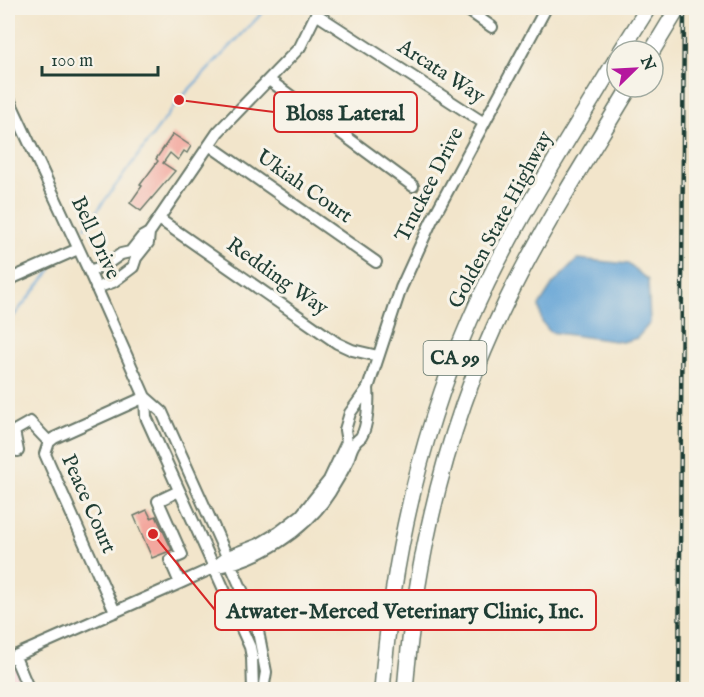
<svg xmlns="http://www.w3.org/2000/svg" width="704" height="697" viewBox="0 0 704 697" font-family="'IM FELL English',serif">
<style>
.built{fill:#f6cfd6}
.water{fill:#62a3d5;stroke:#407084;stroke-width:1.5}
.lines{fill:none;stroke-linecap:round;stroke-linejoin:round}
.stream{stroke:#62a3d5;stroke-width:2}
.building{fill:#f3a79e}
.minor-casing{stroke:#697869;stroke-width:14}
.highway-casing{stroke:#697869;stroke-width:18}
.minor{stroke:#fff;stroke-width:10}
.highway{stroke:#fff;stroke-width:15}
.rail-casing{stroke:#1f3d34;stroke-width:4.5}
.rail{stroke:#f7f3e8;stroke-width:2;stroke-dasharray:7;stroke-linecap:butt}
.labels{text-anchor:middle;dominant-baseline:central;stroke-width:6;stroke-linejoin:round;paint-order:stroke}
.shield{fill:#f7f3e8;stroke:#60746a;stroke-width:1.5}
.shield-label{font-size:20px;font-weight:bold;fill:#1f3d34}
.street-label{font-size:21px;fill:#1f3d34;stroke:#f7f3e8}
.leader{fill:none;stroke:#d62828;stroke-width:2}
.callout-dot{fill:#d62828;stroke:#f7f3e8;stroke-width:2}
.callout{fill:#f7f3e8;stroke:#d62828;stroke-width:2}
.callout-label{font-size:22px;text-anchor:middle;font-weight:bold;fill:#1f3d34}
</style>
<rect width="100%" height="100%" fill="#f7f3e8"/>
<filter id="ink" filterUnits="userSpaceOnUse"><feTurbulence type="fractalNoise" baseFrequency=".0167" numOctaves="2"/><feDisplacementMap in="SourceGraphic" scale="12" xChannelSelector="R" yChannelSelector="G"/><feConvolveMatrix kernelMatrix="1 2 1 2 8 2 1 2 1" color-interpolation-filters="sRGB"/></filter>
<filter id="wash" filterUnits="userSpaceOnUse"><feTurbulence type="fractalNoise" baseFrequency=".008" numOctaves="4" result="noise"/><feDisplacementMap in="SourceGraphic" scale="24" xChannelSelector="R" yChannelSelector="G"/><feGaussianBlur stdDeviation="1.35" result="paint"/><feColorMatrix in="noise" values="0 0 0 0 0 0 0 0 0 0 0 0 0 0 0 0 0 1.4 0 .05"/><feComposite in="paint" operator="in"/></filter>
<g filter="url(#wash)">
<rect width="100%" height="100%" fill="#f2e5cb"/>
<path class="built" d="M14 662 27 689 8 690V666Z"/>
<path class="water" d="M578 259 628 264 648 280 650 323 637 338 622 342 550 332 542 322 539 306 553 284Z"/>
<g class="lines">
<path class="stream" d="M85 227 179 100 267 8
M8 323 51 270"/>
</g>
<g id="blocks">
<path class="building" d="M173 134 191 146 187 153 184 151 178 160 170 153 163 163 175 171 141 211 130 203 142 186 140 185 158 161 156 159Z
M147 510 151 518 156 516 172 550 152 558 134 516Z"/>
</g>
</g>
<g filter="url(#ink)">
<use href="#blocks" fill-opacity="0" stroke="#697869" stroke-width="1.5"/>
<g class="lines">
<g class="minor-casing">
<path id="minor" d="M465 8 492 27
M316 14 484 123
M269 80 413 186
M8 97 89 271 145 397 146 417 250 647 252 657 253 690
M209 145 376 262
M159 219 337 343 352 350 378 356
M89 271 104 266 121 254 130 252 142 237 149 233
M8 280 78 249
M96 288 113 282 133 267 136 258 148 243 149 233 218 132 300 47 319 8
M145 397 162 412 256 621 266 672 263 690
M18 451 14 431 30 422 49 442
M179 491 158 501 182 555 170 560 180 583
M213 568C258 560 305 532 330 492 336 482 343 471 348 460 350 455 351 448 355 443 356 441 359 439 361 437 368 426 369 400 368 388L401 288 431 222 546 8
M115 612 45 454 49 442 54 438 145 397
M15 657 29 690
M8 659 180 583 213 568 228 556 259 544 279 532 301 515 329 480 347 442 345 430 350 413 368 388"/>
</g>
<g class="highway-casing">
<path id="highway" d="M621 51 648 8
M652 51 678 8
M382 690C392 562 419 437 470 320 510 228 566 144 617 58
M405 690C416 555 447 422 507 300 543 226 588 157 630 87"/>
</g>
<use href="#minor" class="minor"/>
<use href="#highway" class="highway"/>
<g class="rail-casing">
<path id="rail" d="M679 690 684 8"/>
</g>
<use href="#rail" class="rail"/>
</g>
</g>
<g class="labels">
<rect class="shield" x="423.5" y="341" width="63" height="34" rx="4.5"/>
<g class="shield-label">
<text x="455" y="358">CA 99</text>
</g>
<g class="street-label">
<text transform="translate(441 72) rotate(33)">Arcata Way</text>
<text transform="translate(430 185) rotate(-63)">Truckee Drive</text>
<text transform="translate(304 187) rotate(35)">Ukiah Court</text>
<text transform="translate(501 220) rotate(-62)">Golden State Highway</text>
<text transform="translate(95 238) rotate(65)">Bell Drive</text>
<text transform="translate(277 277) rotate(35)">Redding Way</text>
<text transform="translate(88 504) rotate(66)">Peace Court</text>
</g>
</g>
<path class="leader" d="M179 100L274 112M153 534L215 610"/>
<g class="callout-dot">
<circle cx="179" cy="100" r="6"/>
<circle cx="153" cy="534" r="6"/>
</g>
<g class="callout">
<rect x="274" y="92" width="143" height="40" rx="6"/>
<rect x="215" y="590" width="381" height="40" rx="6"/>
</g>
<g class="callout-label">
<text x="345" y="120">Bloss Lateral</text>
<text x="405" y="618">Atwater-Merced Veterinary Clinic, Inc.</text>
</g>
<rect width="704" height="697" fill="none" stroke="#f7f3e8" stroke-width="30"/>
<g transform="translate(635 69) rotate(66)"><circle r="28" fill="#f7f3e8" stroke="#a1aaa0" stroke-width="1.5"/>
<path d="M0-4.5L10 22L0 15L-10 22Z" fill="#b5179e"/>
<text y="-9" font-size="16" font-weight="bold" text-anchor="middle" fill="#1f3d34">N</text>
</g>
<path d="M42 66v9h116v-9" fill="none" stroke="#1f3d34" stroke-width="3"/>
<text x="51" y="66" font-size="18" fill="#1f3d34" stroke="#f7f3e8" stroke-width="4.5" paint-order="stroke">100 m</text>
</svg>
